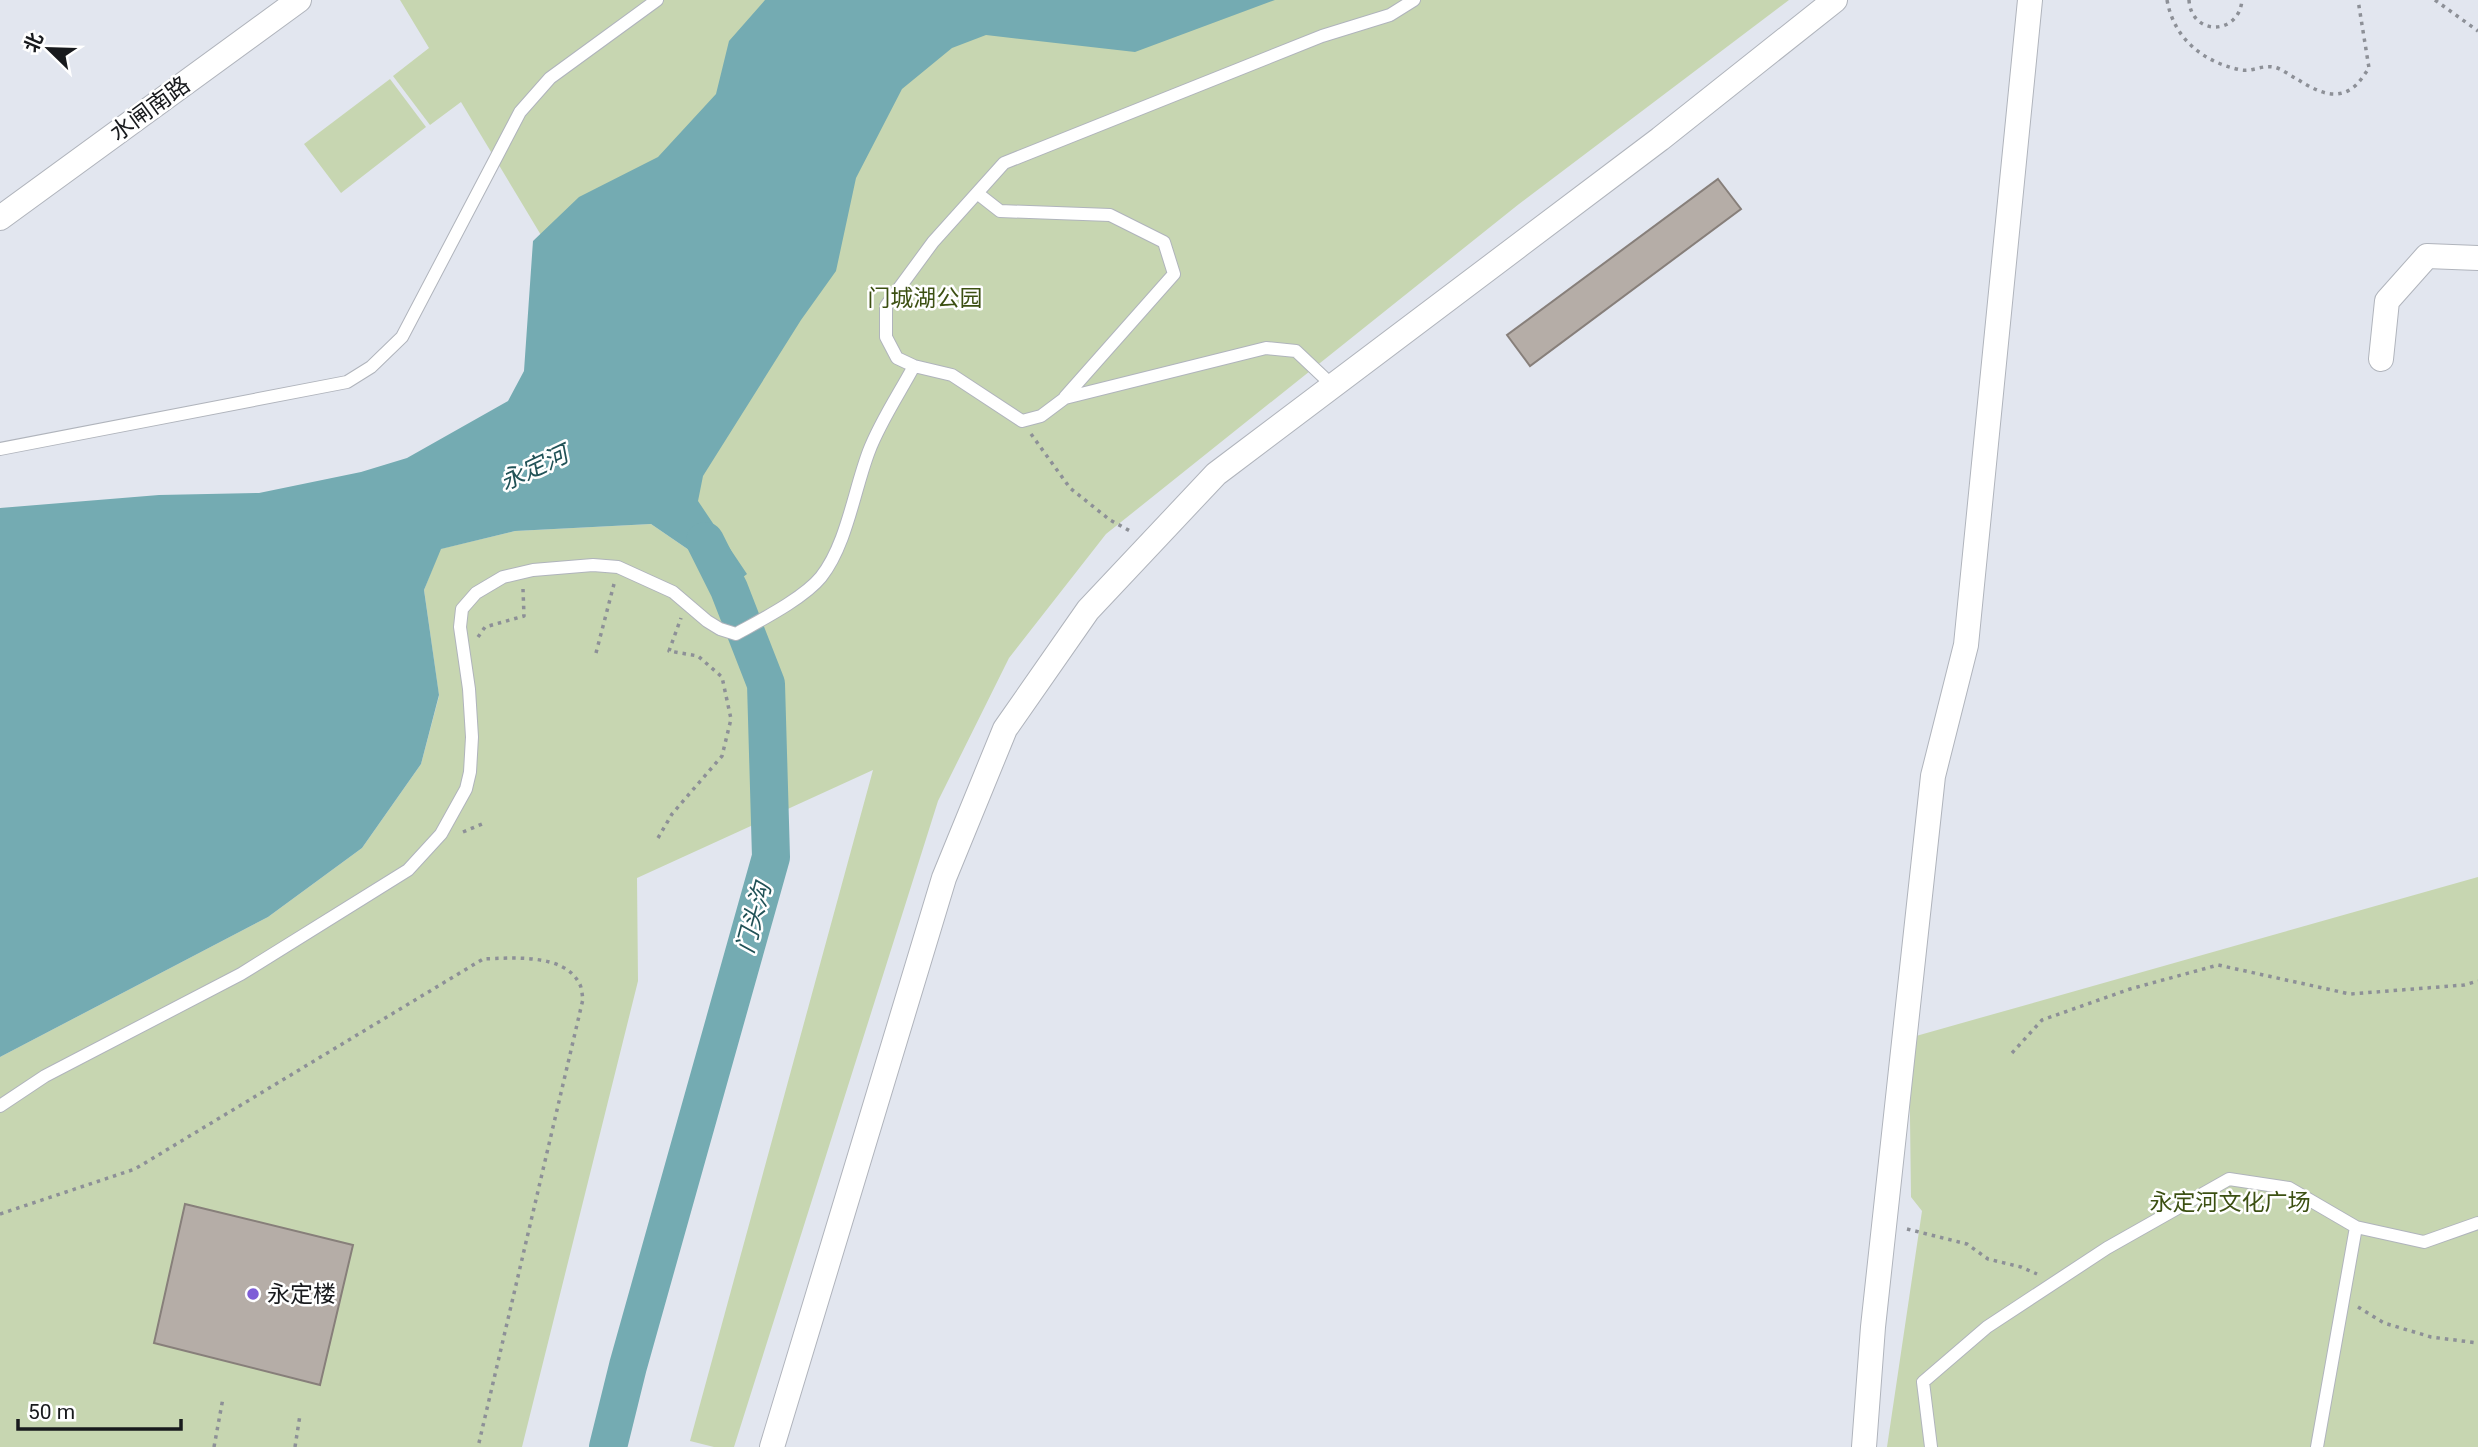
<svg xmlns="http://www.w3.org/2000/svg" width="2478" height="1447" viewBox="0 0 2478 1447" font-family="Roboto,'Noto Sans SC',sans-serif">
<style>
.green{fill:#c7d6b1}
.water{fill:#74abb2}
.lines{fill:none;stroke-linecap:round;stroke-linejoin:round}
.river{stroke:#74abb2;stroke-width:38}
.building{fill:#b5ada7;stroke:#877f7a;stroke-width:2}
.service-casing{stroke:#b0b4bc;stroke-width:14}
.minor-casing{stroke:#b0b4bc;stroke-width:26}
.path{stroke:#8d9097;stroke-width:3.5;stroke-dasharray:3.5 5;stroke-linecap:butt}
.service{stroke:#fff;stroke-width:12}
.minor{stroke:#fff;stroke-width:24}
.poi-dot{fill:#7e5dd7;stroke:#fff;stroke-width:2.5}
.labels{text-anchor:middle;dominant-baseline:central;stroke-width:5;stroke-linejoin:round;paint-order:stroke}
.street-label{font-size:23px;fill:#181a1d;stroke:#fff}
.park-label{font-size:23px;fill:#3c5012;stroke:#fff}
.poi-label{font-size:23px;fill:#181a1d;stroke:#fff;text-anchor:start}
.water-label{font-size:24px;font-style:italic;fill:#215257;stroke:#fff}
</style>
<rect width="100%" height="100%" fill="#e2e6ef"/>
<path class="green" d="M400 0H1789L1519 204 1106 534 1009 658 938 801 734 1447H714L690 1441 873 770 637 878 638 981 522 1447H0V1057L268 917 362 848 421 764 439 696 424 590 440 549 515 531 651 524 689 550 710 590 678 463 461 102 430 125 393 76 429 48Z
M390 79 426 127 341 193 304 144Z
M2478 877V1447H1887L1922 1211 1911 1197 1909 1038Z"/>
<path class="water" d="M765 0H1275L1135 52 986 35 952 48 902 89 856 178 836 271 801 320 703 476 698 501 747 574 729 588 712 594 689 550 651 524 515 531 441 549 424 590 439 695 421 764 362 848 268 917 0 1057V508L159 495 259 493 361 472 407 458 508 401 524 371 533 241 579 197 658 157 716 94 729 41Z"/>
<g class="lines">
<path class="river" d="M608 1447 628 1366 771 857 766 684 729 589 705 541"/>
</g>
<path class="building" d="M1718 179 1741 209 1530 366 1507 335Z
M185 1204 353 1245 320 1385 154 1343Z"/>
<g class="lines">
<g class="service-casing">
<path id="service" d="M977 193 1000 211 1110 215 1164 242 1174 274 1065 397
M1333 386 1296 351 1266 348 1065 398 1041 416 1022 421 952 375 914 366 897 358 886 337V306L933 242 1004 163 1322 36 1390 15 1414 0
M0 449 347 382 371 367 402 337 520 112 550 78 657 0
M0 1106 45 1076 241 974 408 870 441 834 466 789 470 772 472 737 469 689 460 627 462 609 476 593 503 577 533 570 593 565 618 567 673 592 707 621 720 629 736 634C761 620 804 598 821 577 847 544 854 490 869 451 880 422 899 394 914 366
M1931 1447 1923 1382 1987 1327 2107 1248 2229 1179 2289 1188 2356 1227 2424 1242 2478 1223
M2317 1447 2356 1227"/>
</g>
<g class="minor-casing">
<path id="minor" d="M0 218 299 0
M2381 359 2387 301 2427 256 2478 258
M772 1447 944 878 1005 729 1088 610 1216 474 1660 139 1835 0
M1864 1447 1873 1327 1933 776 1966 645 2030 0"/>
</g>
<path class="path" d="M2167 0C2174 39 2203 62 2241 70 2251 72 2262 65 2273 67 2281 68 2289 75 2297 79 2313 89 2333 101 2351 89 2358 85 2364 75 2369 68L2358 0
M2189 0C2191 36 2239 36 2242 0
M2435 0 2478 31
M1031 434 1070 488 1110 520 1132 532
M478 637 485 627 524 616 523 589
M596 653 614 584
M463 832 482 824
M658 838 672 814 722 756 731 719 722 677 698 656 669 651 681 618
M2012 1053 2042 1020 2130 989 2218 965 2350 994 2464 985 2478 981
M0 1214 135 1169 483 959C511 958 564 953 579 983 582 987 582 995 583 999L478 1447
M1907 1229 1967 1244 1988 1259 2021 1267 2037 1274
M2358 1307 2384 1323 2431 1337 2478 1343
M214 1447 223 1398
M295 1447 300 1415"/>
<use href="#service" class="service"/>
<use href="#minor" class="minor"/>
</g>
<circle class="poi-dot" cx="253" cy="1294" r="7"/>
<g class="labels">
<g class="street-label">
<text transform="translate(150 109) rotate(-36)">水闸南路</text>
</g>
<g class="park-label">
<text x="925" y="298">门城湖公园</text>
<text x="2230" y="1202">永定河文化广场</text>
</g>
<g class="poi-label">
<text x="267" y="1294">永定楼</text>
</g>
<g class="water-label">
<text transform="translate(534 468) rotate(-25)">永定河</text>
<text transform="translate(754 918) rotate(-75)">门头沟</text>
</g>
</g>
<g transform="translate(49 49) rotate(293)" stroke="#ffffff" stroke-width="5" paint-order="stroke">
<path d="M0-5L12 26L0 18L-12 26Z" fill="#181a1d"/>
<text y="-10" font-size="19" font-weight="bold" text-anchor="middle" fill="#181a1d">北</text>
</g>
<path d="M18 1419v10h163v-10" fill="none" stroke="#181a1d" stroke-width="3.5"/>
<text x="28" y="1419" font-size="21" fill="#181a1d" stroke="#ffffff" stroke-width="5" paint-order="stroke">50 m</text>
</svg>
